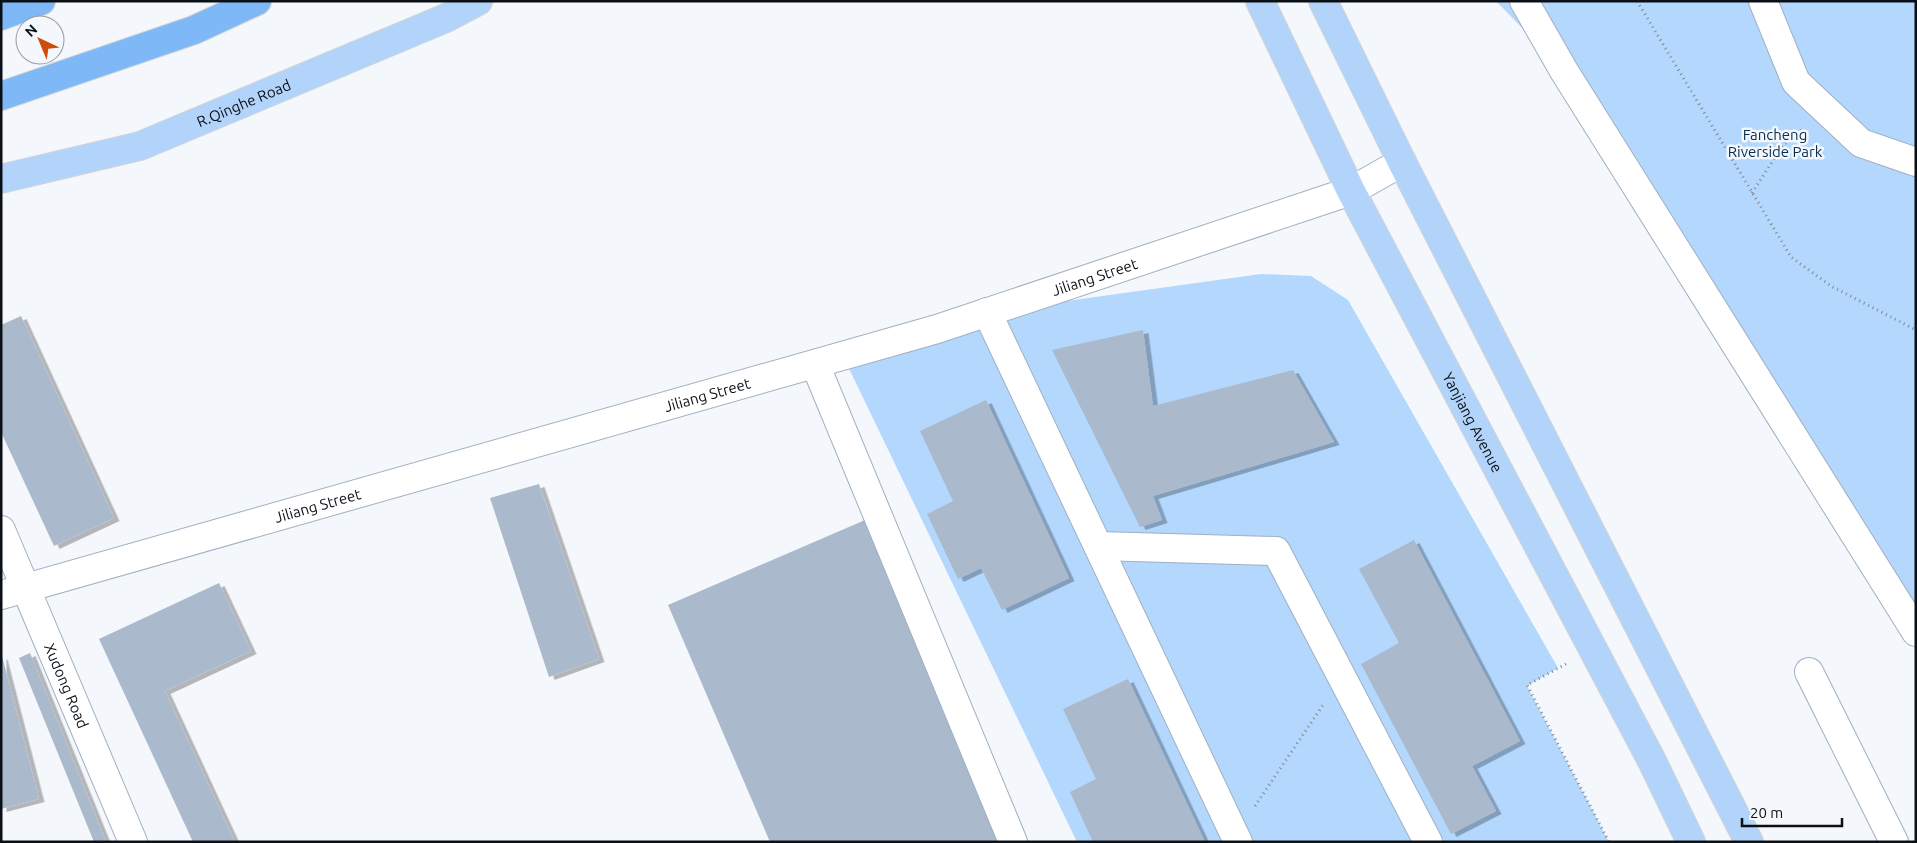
<svg xmlns="http://www.w3.org/2000/svg" width="1917" height="843" viewBox="0 0 1917 843" font-family="Ubuntu,sans-serif">
<style>
.green{fill:#b3d7fd}
.building{fill:#aabacc;filter:url(#shadow)}
.lines{fill:none;stroke-linecap:round;stroke-linejoin:round}
.minor-casing{stroke:#a0b0c2;stroke-width:30}
.major-casing{stroke:#d3d4d5;stroke-width:30}
.highway-casing{stroke:#d3d4d5;stroke-width:30}
.path{stroke:#84888d;stroke-width:3;stroke-dasharray:1 4;stroke-linecap:butt}
.minor{stroke:#fff;stroke-width:28}
.major{stroke:#b2d4fa;stroke-width:28}
.highway{stroke:#7eb8f6;stroke-width:28}
.labels{text-anchor:middle;dominant-baseline:central;stroke-width:5;stroke-linejoin:round;paint-order:stroke}
.street-label{font-size:15px;fill:#0a1016;stroke:#f4f7fb}
.park-label{font-size:15px;fill:#062e51;stroke:#f4f7fb}
</style>
<defs>
<filter id="shadow"><feDropShadow dx="5.5" dy="3" stdDeviation="0" flood-color="#0004"/></filter>
</defs>
<rect width="100%" height="100%" fill="#f4f7fb"/>
<path class="green" d="M1496 1H1916V632L1564 71Z
M1261 274 1311 276 1348 300 1558 668 1527 686 1609 842H1077L843 356 987 312Z"/>
<path class="building" d="M21 316 114 518 54 546 1 432V325Z
M1143 330 1153 406 1293 370 1334 442 1153 496 1162 520 1140 527 1052 350Z
M986 400 1069 578 1002 610 981 568 958 579 927 514 953 501 920 431Z
M539 484 599 659 549 677 490 498Z
M872 517 1011 842H770L668 605Z
M1414 540 1520 741 1472 766 1496 811 1451 834 1361 664 1399 643 1359 569Z
M219 583 251 651 165 691 235 842H193L99 639Z
M30 653 106 842H94L19 658Z
M2 656 39 799 1 809V657Z
M1128 679 1205 842H1093L1070 792 1096 779 1063 709Z"/>
<g class="lines">
<g class="minor-casing">
<g id="minor">
<path d="M1524 1 1564 71 1916 632"/>
<path d="M1763 1 1796 82 1861 143 1916 162"/>
<path d="M987 312 1238 842"/>
<path d="M815 364 1013 842"/>
<path id="s1" d="M1 530 133 842"/>
<path d="M1098 546 1276 551 1428 842"/>
<path id="s2" d="M1 595 937 329 1351 191 1402 162"/>
<path d="M1809 672 1894 842"/>
</g>
</g>
<g class="major-casing">
<g id="major">
<path id="s3" d="M1260 1 1351 191 1652 761 1691 842"/>
<path d="M1323 1 1402 162 1749 842"/>
<path id="s4" d="M1 179 140 146 446 18 478 1"/>
</g>
</g>
<g class="highway-casing">
<path id="highway" d="M1 16 41 1
M1 96 194 30 257 1"/>
</g>
<path class="path" d="M1637 1 1791 257 1831 286 1916 330
M1752 193 1783 145 1803 129
M1566 664 1527 685 1609 842
M1255 806 1323 705"/>
<use href="#minor" class="minor"/>
<use href="#major" class="major"/>
<use href="#highway" class="highway"/>
</g>
<g class="labels">
<g class="street-label">
<text stroke="none"><textPath href="#s4" startOffset="255">R.Qinghe Road</textPath></text>
<text stroke="none"><textPath href="#s2" startOffset="1139">Jiliang Street</textPath></text>
<text stroke="none"><textPath href="#s2" startOffset="734">Jiliang Street</textPath></text>
<text stroke="none"><textPath href="#s3" startOffset="472">Yanjiang Avenue</textPath></text>
<text stroke="none"><textPath href="#s2" startOffset="329">Jiliang Street</textPath></text>
<text stroke="none"><textPath href="#s1" startOffset="169">Xudong Road</textPath></text>
</g>
<g class="park-label">
<text x="1775" y="134">Fancheng<tspan x="1775" dy="17">Riverside Park</tspan></text>
</g>
</g>
<rect width="1917" height="843" fill="none" stroke="#0a1016" stroke-width="5"/>
<g transform="translate(40 40) rotate(316)"><circle r="24" fill="#f4f7fb" stroke="#969b9f"/>
<path d="M0-4L9 19L0 12L-9 19Z" fill="#d04b09"/>
<text y="-8" font-size="14" font-weight="bold" text-anchor="middle" fill="#0a1016">N</text>
</g>
<path d="M1742 818v8h100v-8" fill="none" stroke="#0a1016" stroke-width="2.5"/>
<text x="1750" y="818" font-size="15" fill="#0a1016" stroke="#f4f7fb" stroke-width="4" paint-order="stroke">20 m</text>
</svg>
